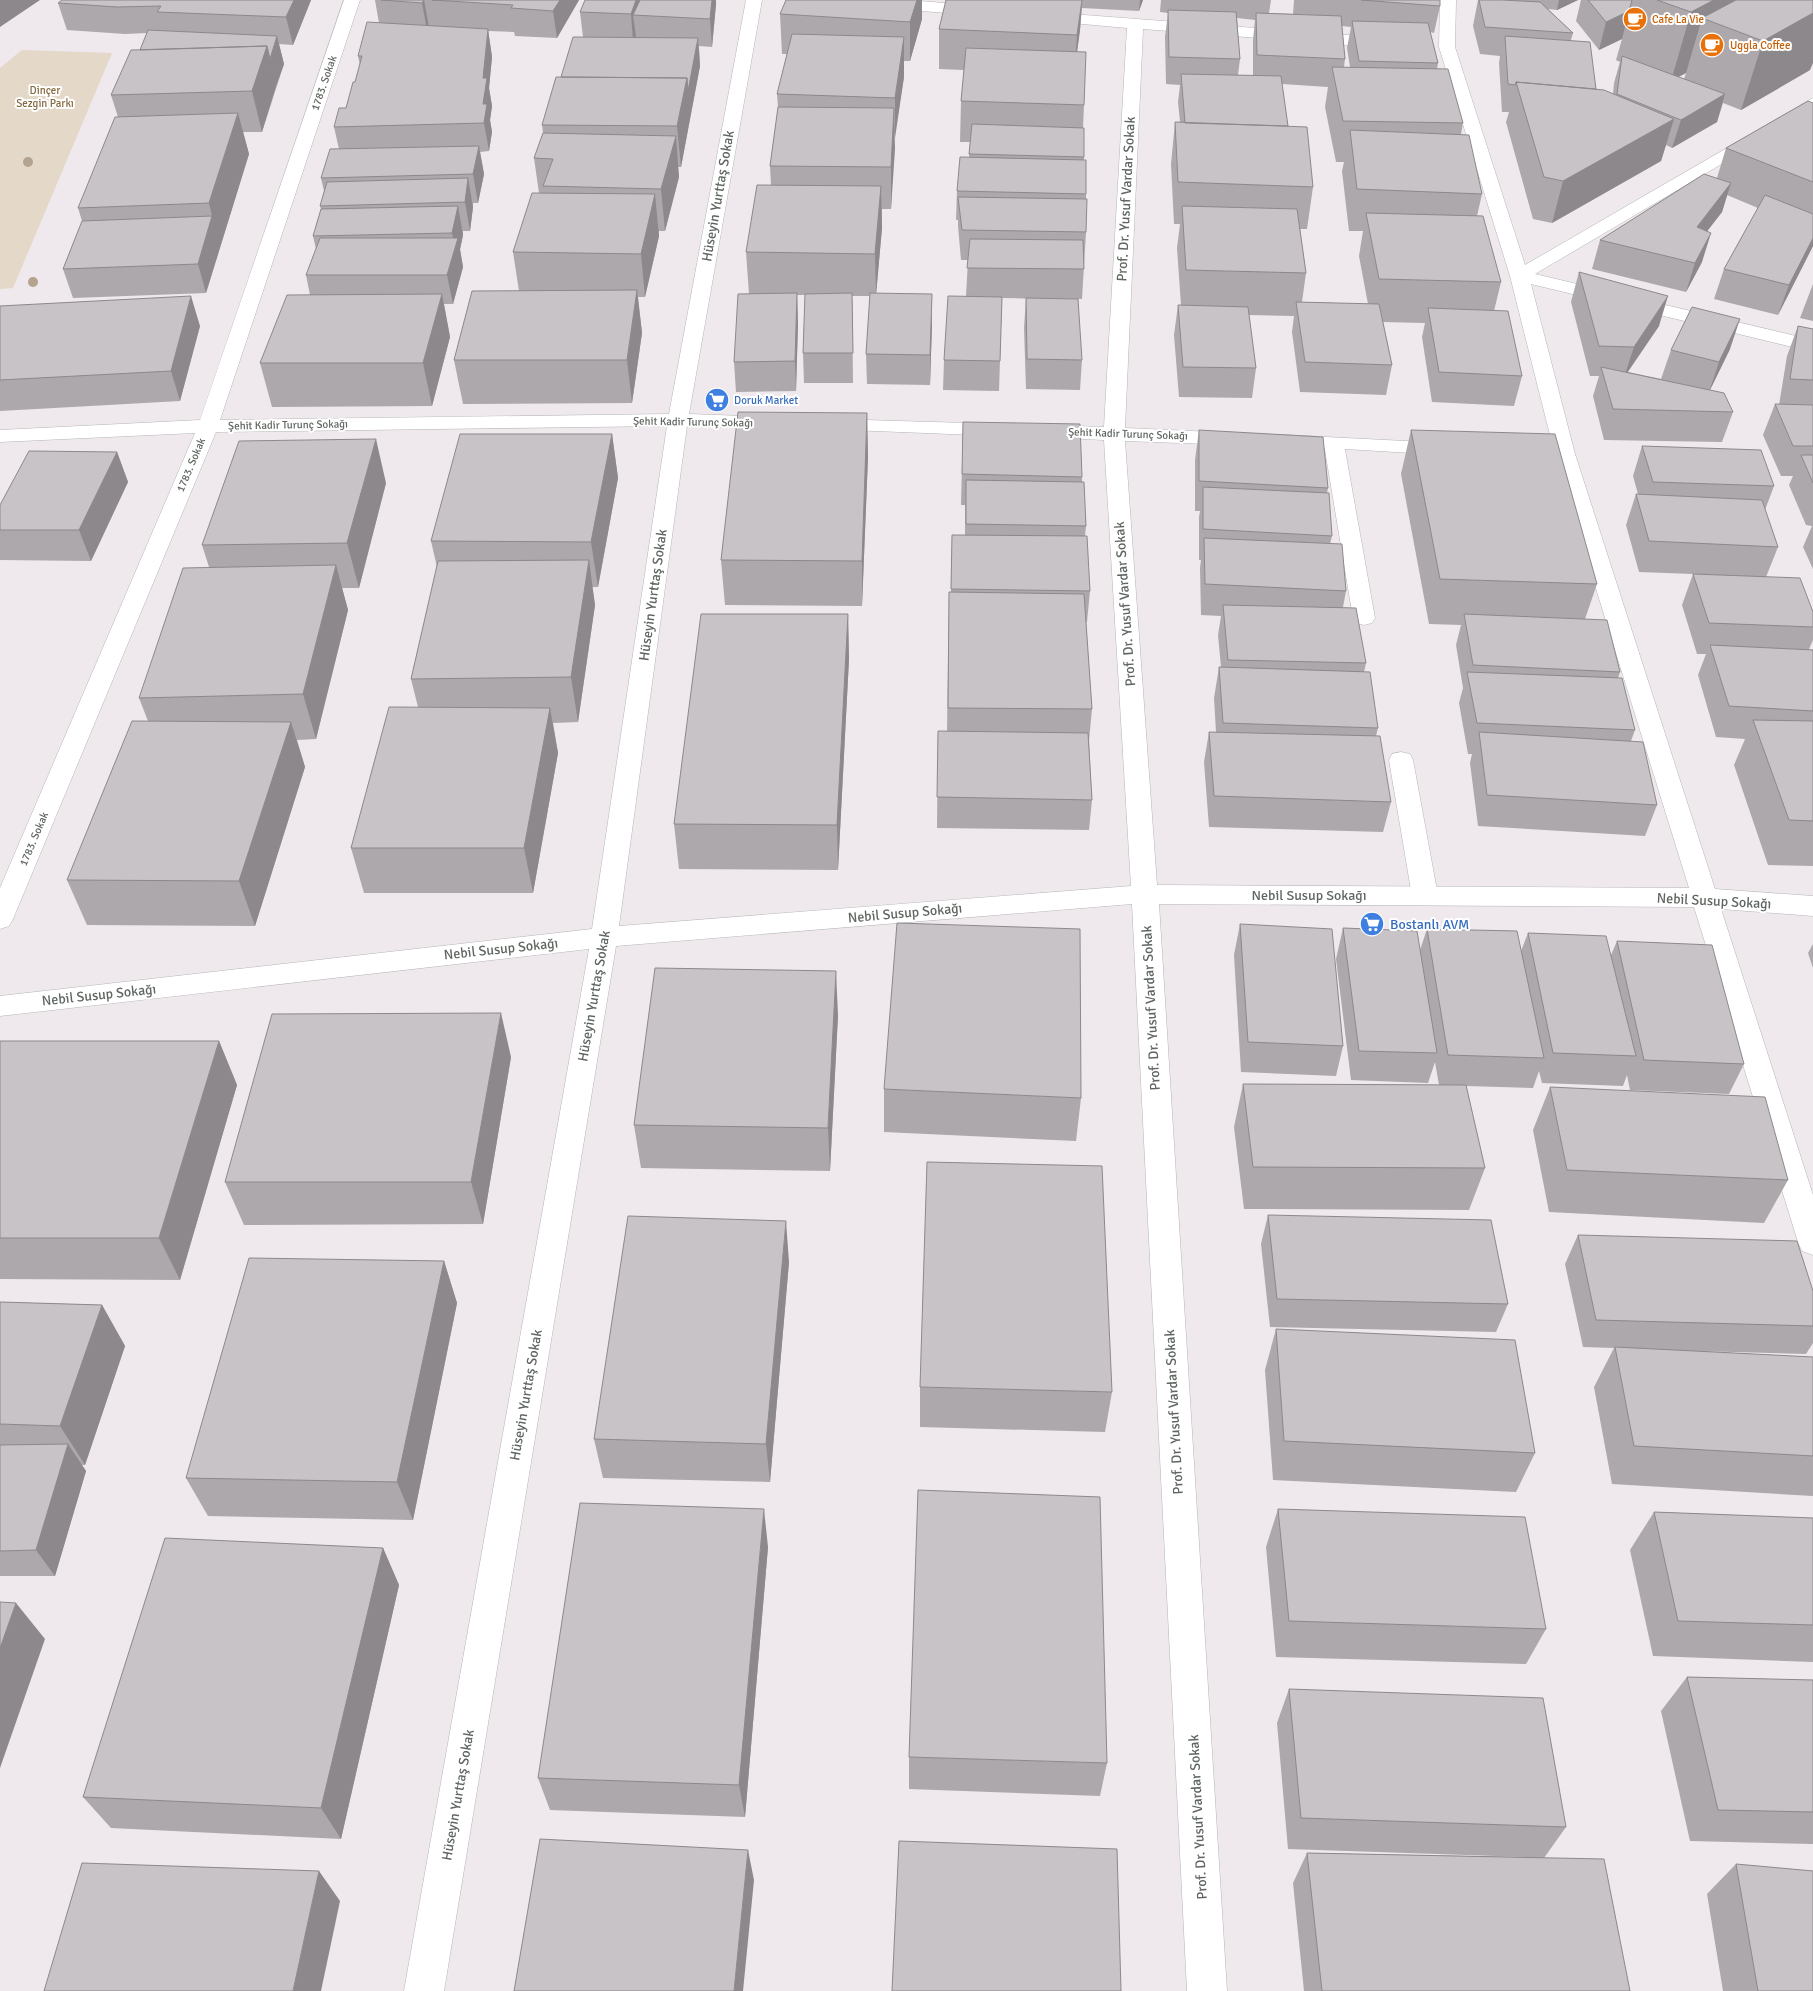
<svg xmlns="http://www.w3.org/2000/svg" width="1813" height="1991" viewBox="0 0 1813 1991" font-family="Signika,sans-serif">
<style>
.green{fill:#e4d8c8}
.lines{fill:none;stroke-linecap:round;stroke-linejoin:round}
.service-casing{stroke:#b3b8b4;stroke-width:1}
.minor-casing{stroke:#b3b8b4;stroke-width:1}
.service{fill:#fff;fill-rule:evenodd}
.minor{fill:#fff;fill-rule:evenodd}
.tree{fill:#b4a38e}
.wall{fill:#aca8ab;fill-rule:evenodd}
.shaded-wall{fill:#8c888b}
.building{fill:#c8c3c7;stroke:#8c888b}
.labels{text-anchor:middle;dominant-baseline:central;stroke-width:4;stroke-linejoin:round;paint-order:stroke}
.far-food-label{font-size:11px;fill:#c56008;stroke:#fff;text-anchor:start}
.far-street-label{font-size:11px;fill:#5f6660;stroke:#fff}
.far-park-label{font-size:11px;fill:#846a41;stroke:#fff}
.far-shop-label{font-size:11px;fill:#366cbe;stroke:#fff;text-anchor:start}
.street-label{font-size:14px;fill:#5f6660;stroke:#fff}
.shop-label{font-size:14px;fill:#366cbe;stroke:#fff;text-anchor:start}
</style>
<rect width="100%" height="100%" fill="#efe8ed"/>
<path class="green" d="M22 50 112 53 13 288 0 289V68Z"/>
<g class="lines">
<g class="service-casing">
<path id="service" d="M1334 438 1341 440 1344 444 1375 618 1372 623 1364 625 1356 623 1353 618 1324 444 1327 440Z
M1401 752 1410 754 1413 760 1438 896 1434 903 1425 905 1416 903 1412 896 1389 760 1392 754Z"/>
</g>
<g class="minor-casing">
<path id="minor" d="M344 0H360L220 420 669 414 746 0H762L689 414 773 417 780 419 783 423 780 427 773 429 687 426 619 926 1131 886 1104 440 1044 437 1037 435 1034 431 1037 427 1044 425 1104 427 1127 28 1039 20 1037 17 1045 12 1386 38 1394 43 1386 48 1143 29 1125 428 1235 433 1242 435 1245 439 1242 443 1235 445 1125 441 1157 885 1689 888 1556 460 1516 456 1513 452 1516 448 1523 446 1553 447 1510 276 1439 47 1440 0H1456L1455 47 1525 265 1813 98V110L1535 274 1813 340V352L1531 284 1575 454 1715 889 1813 896V916L1721 909 1813 1195V1255L1802 1251 1798 1242 1694 907 1159 904 1227 1991H1187L1132 904 616 946 444 1991H404L589 949 0 1016V996L592 929 667 426 216 432 13 919 9 926 0 929V888L195 433 0 442V430L200 420Z
M843 0H907L982 6 990 11 982 16 851 5Z
M831 419 1001 424 1008 426 1011 430 1008 434 1001 436 824 429 821 425 824 421Z
M1286 435 1445 443 1452 445 1455 449 1452 453 1445 455 1279 445 1276 441 1279 437Z"/>
</g>
<use href="#service" class="service"/>
<use href="#minor" class="minor"/>
</g>
<g class="tree">
<circle cx="28" cy="162" r="5"/>
<circle cx="33" cy="282" r="5"/>
</g>
<path class="wall" d="M311 0 293 45 279 44 284 64 262 132H243L249 154 206 293 73 298 63 269 82 221 78 208 118 117 111 95 140 50 147 33 125 34 67 30 58 3Z
M375 0H579L557 38 515 36 514 32 488 31 492 57 489 88 492 106 490 120 492 132 489 151 480 152 484 174 478 203H473V207L470 231H463V235L460 250 463 267 453 304H444L450 337 432 406 272 407 260 363 310 295 306 275 316 249 313 236 321 209 320 206 324 191 321 178 339 149 334 127 346 108 355 82 360 65 358 56 379 23Z
M786 0H922V19L910 61H904V77L894 138 891 209H882V228L876 293 932 324 930 385 867 384 866 354 870 296H852L853 383H804L803 353 805 295H797L798 323 796 391 736 392 734 362 749 294 746 252 771 185 770 166 778 107 777 94 787 54H782L780 14Z
M946 0H1143L1139 11 1082 8 1080 30 1077 51 1084 105 1083 128H1084V160L1086 194V232L1082 299 1002 298 999 391 943 390 944 360 966 296 968 260H961L958 226V220H956L957 191 969 157 970 142H960L961 101 964 70 939 69V29Z
M1161 0H1271L1269 13 1293 14 1294 0H1440V6L1434 33 1430 32 1438 63 1437 69 1463 123 1461 134 1482 194 1477 216 1501 282 1494 311 1522 376 1514 406 1432 402 1422 337 1425 323 1383 322 1392 365 1386 395 1300 392 1292 332 1294 316 1249 315 1256 368 1252 398 1179 397 1174 335 1178 305H1181L1177 248 1180 224H1174L1171 164 1175 122H1180L1178 102 1180 85 1166 84 1165 37 1168 13 1160 12ZM1237 18 1255 20 1253 40V76L1238 75 1240 59ZM1342 26 1351 27 1347 48 1350 67H1344L1345 59ZM1282 84 1328 87 1325 107 1336 162H1344L1342 171 1349 231H1363L1359 256 1368 304 1302 302 1306 273 1300 229H1307L1313 187 1288 126Z
M1478 0H1578L1557 10 1548 9 1573 33 1571 40 1596 89 1613 94 1614 83 1620 62 1616 60 1622 39 1599 50 1576 21 1581 0H1813L1810 70 1741 110 1723 103 1717 122 1672 148 1666 145 1661 161 1552 223 1533 219 1506 122 1509 112H1502L1499 63 1500 56 1480 54 1473 26ZM1686 73 1684 79 1678 77Z
M716 4 712 47 699 46 700 66 681 167H678L679 177 665 231H659V236L645 297H638L642 333 632 403 463 404 454 360 519 291 513 252 539 193 534 158 543 133 542 125 561 77 583 37 580 12Z
M1813 103V246L1778 315 1714 299 1724 269 1758 208 1727 195 1722 212 1707 231 1702 262 1686 292 1592 269 1600 240 1717 178 1726 148Z
M1579 272 1659 326 1628 372 1661 379 1671 350 1730 349 1710 390 1733 412 1722 442 1604 440 1593 396 1599 376H1590L1571 302Z
M1813 284V321L1800 318Z
M1026 298 1082 360 1080 390 1026 389 1024 328Z
M0 306 200 326 180 401 0 411Z
M1798 326 1813 329V569L1803 547 1812 526 1806 525 1789 485 1793 476H1781L1763 435 1775 404 1779 405 1787 356Z
M867 413 868 457 862 606 725 605 721 560Z
M963 422 1082 477V482L1086 526 1085 536 1090 591 1087 622H1086L1092 709 1089 741 1092 800 1089 830 937 828 938 731H947L949 592H951L952 535H965V505H961Z
M1199 430 1328 488 1327 493 1332 536 1330 544 1346 591 1343 607 1366 663 1364 672 1378 728 1376 736 1391 802 1383 832 1209 827 1204 762 1209 732H1216L1214 698 1219 667H1221L1218 635 1221 616 1201 615 1200 568 1201 560H1199V517L1200 511H1195V460Z
M1411 430 1597 584 1585 619 1620 672 1618 678 1635 730 1631 741 1657 805 1645 836 1478 826 1470 763 1472 754H1468L1459 703 1463 688 1456 645 1461 625 1429 624 1401 474Z
M612 434 618 478 598 587H592L595 605 578 722 553 723 558 753 533 893H364L351 848 418 707 411 679 437 567 431 541Z
M1642 446 1774 486 1765 510 1778 547 1766 577 1813 612V640L1809 649 1813 650V866L1768 865 1734 765 1745 739 1716 737 1698 675 1706 654H1697L1682 605 1693 574 1639 572 1626 525 1636 494H1638L1633 476Z
M117 452 128 482 91 561 0 560V505Z
M386 483 359 588H342L348 610 316 739 297 740 305 767 255 926 87 925 67 880 148 721 139 698 209 567 202 545Z
M848 614 849 659 838 870 679 869 674 824Z
M1240 924 1343 1046 1336 1076 1241 1072 1234 955Z
M1343 928 1420 950 1427 929 1521 951 1528 933 1611 955 1617 941 1744 1064 1729 1094 1630 1090 1627 1075 1623 1086 1542 1083 1539 1071 1533 1088 1466 1086 1485 1168 1469 1210 1244 1209 1234 1127 1243 1084 1439 1085 1435 1062 1428 1083 1351 1080 1336 959Z
M1813 944V968L1808 953Z
M838 1015 830 1171 641 1168 634 1125Z
M0 1041H219L237 1085 180 1280 0 1279Z
M511 1057 483 1224 244 1225 225 1182Z
M1550 1087 1788 1180 1764 1223 1549 1212 1533 1130Z
M884 1089 1081 1098 1076 1141 884 1132Z
M1268 1215 1508 1304 1496 1332 1270 1327 1261 1244Z
M1578 1235 1813 1291V1343L1806 1354 1695 1351 1813 1357V1496L1612 1484 1594 1387 1614 1348 1583 1347 1565 1264Z
M444 1261 457 1303 413 1520 208 1516 186 1478Z
M789 1262 770 1482 603 1478 594 1439Z
M0 1302 102 1305 125 1346 85 1465H82L86 1471 55 1576H0Z
M1276 1329 1535 1453 1516 1492 1273 1480 1265 1370Z
M920 1387 1112 1392 1105 1432 920 1427Z
M1278 1509 1546 1629 1526 1664 1276 1657 1266 1547Z
M1654 1512 1813 1518V1662L1653 1656 1630 1550Z
M768 1547 745 1817 550 1810 538 1778Z
M383 1548 399 1585 341 1839 111 1828 83 1797Z
M1687 1677 1813 1680V1844L1690 1841 1661 1711Z
M1289 1689 1566 1827 1544 1858 1630 1991H1304L1293 1883 1307 1853 1528 1857 1288 1849 1277 1723Z
M909 1757 1107 1763 1100 1796 909 1789Z
M1736 1864 1813 1991H1723L1707 1894Z"/>
<path class="shaded-wall" d="M0 0H40L0 27Z
M294 0H311L293 45 286 17Z
M424 0 429 27 427 30 422 3Z
M560 0H579L557 38 553 11Z
M636 0H650L633 15 636 36 633 41 631 14Z
M712 0H716V4L712 47 710 19Z
M917 0H922V19L910 61V22Z
M1082 0 1080 30 1074 75 1077 35Z
M1140 0H1143L1139 11Z
M1559 0H1578L1557 10Z
M1714 0H1751L1702 18 1686 73 1671 81 1691 12Z
M1629 11 1622 39 1599 50 1606 22Z
M1813 13V63L1810 70 1741 110 1763 41Z
M488 29 492 57 489 88 492 106 490 120 492 132 489 151 484 123 483 78Z
M277 36 284 64 276 86 270 59Z
M904 37V77L895 138V98Z
M698 38 700 66 690 119 688 91Z
M267 46 276 86 262 132 252 91Z
M687 78 690 119 681 167 677 126Z
M1725 94 1717 122 1672 148 1681 120Z
M894 108 895 149 891 209V167Z
M238 113 249 154 206 293 198 264 212 216 209 203Z
M1674 119 1661 161 1552 223 1563 181Z
M676 136 679 177 665 231 661 189Z
M479 146 484 174 478 203 473 174Z
M468 178 473 207 470 231 465 202Z
M1731 183 1722 212 1688 256 1697 227Z
M881 186 882 228 876 296 875 254Z
M655 194 659 236 645 297 641 254Z
M458 206 463 235 460 249 463 267 453 304 447 275 455 249 452 233Z
M1711 233 1702 262 1686 292 1695 263Z
M1813 238V246L1778 315 1789 285Z
M637 290 642 333 632 403 627 360Z
M797 293 798 323 796 391 795 361Z
M852 293 853 322V383V353Z
M442 294 450 337 432 406 423 363Z
M932 294V324L930 385V355Z
M191 296 200 326 180 401 171 371Z
M1668 296 1659 326 1624 377 1634 347Z
M1740 319 1730 349 1709 392 1719 362Z
M867 413 868 457 862 606V561Z
M612 434 618 478 598 587 591 542Z
M376 439 386 483 359 588 347 543Z
M117 452 128 482 91 561 79 530Z
M589 560 595 605 578 722 571 677Z
M336 565 348 610 316 739 303 694Z
M848 614 849 659 838 870 837 825Z
M550 708 558 753 533 893 524 848Z
M291 722 305 767 255 926 239 881Z
M836 971 838 1015 830 1171 828 1128Z
M501 1013 511 1057 483 1224 471 1182Z
M219 1041 237 1085 180 1280 159 1238Z
M786 1221 789 1262 770 1482 766 1444Z
M444 1261 457 1303 413 1520 397 1482Z
M102 1305 125 1346 85 1465 60 1426Z
M68 1444 86 1471 55 1576 36 1550Z
M764 1509 768 1547 745 1817 739 1785Z
M383 1548 399 1585 341 1839 321 1808Z
M16 1603 45 1639 0 1768V1648Z
M748 1850 754 1880 743 1991H734Z
M319 1871 340 1901 321 1991H293Z"/>
<path class="building" d="M62 0H294L286 17 157 12 161 6 117 7 58 3Z
M381 0H424L422 3Z
M432 0H560L553 11 511 8 513 5Z
M585 0H636L631 14 580 12Z
M640 0H712L710 19 633 15Z
M786 0H917L910 22 780 14Z
M946 0H1082L1077 35 939 29Z
M1361 0H1440V6Z
M1479 0H1502L1540 2 1573 33 1485 27Z
M1588 0H1632L1629 11 1606 22Z
M1657 0H1714L1691 12Z
M1736 0H1813V13L1763 41 1702 18Z
M1168 10 1236 12 1240 59 1169 57Z
M1256 13 1341 16 1345 59 1257 55Z
M1352 21 1428 23 1438 63 1359 61Z
M367 22 488 29 483 78H487L483 104H487L484 123 334 127 339 108H346L353 82H355L362 56H358Z
M148 30 277 36 270 59 267 46 140 50Z
M792 34 904 37 895 98 777 94Z
M1505 36 1590 42 1596 89 1516 82 1515 85 1508 84Z
M573 37 698 38 688 91 687 78 561 77Z
M267 46 252 91 111 95 131 50Z
M966 48 1086 52 1084 105 961 101Z
M1622 56 1725 94 1681 120 1617 94Z
M1332 67 1448 69 1463 123 1343 121Z
M1181 74 1281 76 1288 126 1185 123Z
M556 77 687 78 677 126 542 125Z
M1516 82 1604 90 1674 119 1563 181 1544 177Z
M1808 101 1813 103V182L1726 148Z
M778 107 894 108 891 167 770 166Z
M238 113 209 203 78 208 115 117Z
M1175 122 1307 127 1313 187 1178 182Z
M972 124 1084 128V157L969 154Z
M1350 130 1469 135 1482 194 1357 189Z
M543 133 676 136 661 189 543 186 553 159 534 158Z
M479 146 473 174 321 178 330 149Z
M960 157 1086 160V194L957 191Z
M1704 174 1731 183 1697 227 1711 233 1695 263 1600 240Z
M468 178 465 202 320 206 327 182Z
M757 185 881 186 875 254 746 252Z
M532 193 655 194 641 254 513 252Z
M1765 195 1813 214V238L1789 285 1724 269Z
M958 197 1087 199 1086 232 962 230Z
M458 206 452 233 313 236 321 209Z
M1182 206 1297 209 1306 273 1186 270Z
M1366 213 1483 216 1501 282 1379 279Z
M212 216 198 264 63 269 82 221Z
M320 238H458L447 275H306Z
M970 239 1083 240 1084 269 967 268Z
M1579 272 1668 296 1634 347 1599 346Z
M637 290 627 360H454L472 291Z
M797 293 795 361 734 362 738 294Z
M852 293 853 353H803L805 294Z
M870 293 932 294 930 355 866 354Z
M442 294 423 363H260L287 295Z
M191 296 171 371 0 380V306Z
M948 296 1002 297 1000 361 944 360Z
M1026 298 1078 299 1082 360 1027 359Z
M1296 302 1379 304 1392 365 1305 362Z
M1178 305 1248 307 1256 368 1183 367Z
M1692 307 1740 319 1719 362 1671 350Z
M1428 308 1508 311 1522 376 1439 372Z
M1798 326 1813 329V380L1790 379Z
M1601 367 1724 393 1733 412 1613 409Z
M1775 404 1813 405V446H1793Z
M738 412 867 413 862 561 721 560Z
M963 422 1080 424 1082 477 962 474Z
M1199 430 1323 437 1328 488 1199 481Z
M1411 430 1555 434 1597 584 1440 579Z
M460 434H612L591 542 431 541Z
M376 439 347 543 202 545 239 441Z
M1642 446 1761 450 1774 486 1653 482Z
M29 451 117 452 79 530H0V505Z
M1801 455H1813V483Z
M966 480 1084 482 1086 526 966 524Z
M1203 487 1329 493 1332 536 1203 529Z
M1636 494 1762 500 1778 547 1649 541Z
M952 535 1087 536 1090 591 951 589Z
M1204 538 1342 544 1346 591 1205 584Z
M589 560 571 677 411 679 438 561Z
M336 565 303 694 139 698 183 568Z
M1693 574 1800 578 1813 612V627L1709 623Z
M949 592 1084 594 1092 709 948 708Z
M1223 605 1356 608 1366 663 1228 660Z
M701 614H848L837 825 674 824Z
M1464 614 1607 620 1620 672 1473 665Z
M1710 645 1813 650V711L1729 706Z
M1219 667 1370 672 1378 728 1223 723Z
M1467 672 1622 678 1635 730 1477 723Z
M389 707 550 708 524 848H351Z
M1753 720 1813 721V821L1789 820Z
M132 721 291 722 239 881 67 880Z
M938 731 1088 733 1092 800 937 797Z
M1209 732 1380 736 1391 802 1214 796Z
M1479 732 1643 742 1657 805 1487 795Z
M897 923 1080 929 1081 1098 884 1089Z
M1240 924 1332 929 1343 1046 1248 1042Z
M1343 928 1417 931 1437 1053 1359 1051Z
M1427 929 1517 931 1544 1058 1448 1055Z
M1528 933 1606 936 1636 1056 1553 1053Z
M1617 941 1712 945 1744 1064 1644 1060Z
M655 968 836 971 828 1128 634 1125Z
M501 1013 471 1182H225L272 1014Z
M0 1041H219L159 1238H0Z
M1243 1084 1466 1085 1485 1168 1253 1167Z
M1550 1087 1765 1097 1788 1180 1567 1170Z
M927 1162 1102 1166 1112 1392 920 1387Z
M1268 1215 1491 1220 1508 1304 1277 1299Z
M628 1216 786 1221 766 1444 594 1439Z
M1578 1235 1797 1241 1813 1291V1326L1596 1320Z
M249 1258 444 1261 397 1482 186 1478Z
M0 1302 102 1305 60 1426 0 1424Z
M1276 1329 1515 1340 1535 1453 1284 1441Z
M1615 1347 1813 1357V1456L1634 1446Z
M68 1444 36 1550 0 1551V1445Z
M918 1490 1100 1497 1107 1763 909 1757Z
M580 1503 764 1509 739 1785 538 1778Z
M1278 1509 1525 1517 1546 1629 1289 1621Z
M1654 1512 1813 1518V1625L1678 1621Z
M165 1538 383 1548 321 1808 83 1797Z
M0 1602 16 1603 0 1648Z
M1687 1677 1813 1680V1812L1718 1810Z
M1289 1689 1543 1698 1566 1827 1301 1818Z
M540 1839 748 1850 734 1991H514Z
M899 1841 1117 1849 1121 1991H892Z
M1307 1853 1604 1859 1630 1991H1322Z
M82 1863 319 1871 293 1991H44Z
M1736 1864 1813 1871V1991H1758Z"/>
<defs>
<g id="cafe-disc" transform="scale(1.25)"><circle r="9.5" fill="#e8710a" stroke="#fff"/><path d="M-5.5-4.5H6V0H3Q3 3.5 0 3.5H-2.5Q-5.5 3.5-5.5 0ZM3-3.2v2h1.7v-2ZM-6 4.5H4V6H-6Z" fill="#fff"/></g>
<g id="supermarket-disc" transform="scale(1.25)"><circle r="9.5" fill="#3f7fe0" stroke="#fff"/><path d="M-6-5.5h2.5l.6 2H6L4.5 2H-2.5L-4.4-4H-6ZM-1.5 3.2a1.3 1.3 0 1 0 .1 0ZM3 3.2a1.3 1.3 0 1 0 .1 0Z" fill="#fff"/></g>
</defs>
<g fill-rule="evenodd">
<use href="#cafe-disc" x="1635" y="19"/>
<use href="#cafe-disc" x="1712" y="45"/>
<use href="#supermarket-disc" x="717" y="400"/>
<use href="#supermarket-disc" x="1372" y="924"/>
</g>
<g class="labels">
<g class="far-food-label">
<text x="1652" y="19">Cafe La Vie</text>
<text x="1730" y="45">Uggla Coffee</text>
</g>
<g class="far-street-label">
<text transform="translate(324 83) rotate(-71)">1783. Sokak</text>
<text transform="translate(693 422) rotate(1)">Şehit Kadir Turunç Sokağı</text>
<text transform="translate(288 425) rotate(-1)">Şehit Kadir Turunç Sokağı</text>
<text transform="translate(1128 434) rotate(2)">Şehit Kadir Turunç Sokağı</text>
<text transform="translate(191 465) rotate(-67)">1783. Sokak</text>
<text transform="translate(34 839) rotate(-67)">1783. Sokak</text>
</g>
<g class="far-park-label">
<text x="45" y="90">Dinçer<tspan x="45" dy="13">Sezgin Parkı</tspan></text>
</g>
<g class="far-shop-label">
<text x="734" y="400">Doruk Market</text>
</g>
<g class="street-label">
<text transform="translate(718 196) rotate(-80)">Hüseyin Yurttaş Sokak</text>
<text transform="translate(1126 199) rotate(-87)">Prof. Dr. Yusuf Vardar Sokak</text>
<text transform="translate(653 595) rotate(-82)">Hüseyin Yurttaş Sokak</text>
<text transform="translate(1125 604) rotate(-94)">Prof. Dr. Yusuf Vardar Sokak</text>
<text x="1309" y="895">Nebil Susup Sokağı</text>
<text transform="translate(1714 901) rotate(3)">Nebil Susup Sokağı</text>
<text transform="translate(905 913) rotate(-5)">Nebil Susup Sokağı</text>
<text transform="translate(501 949) rotate(-6)">Nebil Susup Sokağı</text>
<text transform="translate(99 995) rotate(-6)">Nebil Susup Sokağı</text>
<text transform="translate(594 996) rotate(-80)">Hüseyin Yurttaş Sokak</text>
<text transform="translate(1151 1008) rotate(-93)">Prof. Dr. Yusuf Vardar Sokak</text>
<text transform="translate(526 1395) rotate(-80)">Hüseyin Yurttaş Sokak</text>
<text transform="translate(1174 1412) rotate(-93)">Prof. Dr. Yusuf Vardar Sokak</text>
<text transform="translate(458 1795) rotate(-80)">Hüseyin Yurttaş Sokak</text>
<text transform="translate(1198 1817) rotate(-93)">Prof. Dr. Yusuf Vardar Sokak</text>
</g>
<g class="shop-label">
<text x="1390" y="924">Bostanlı AVM</text>
</g>
</g>
</svg>
